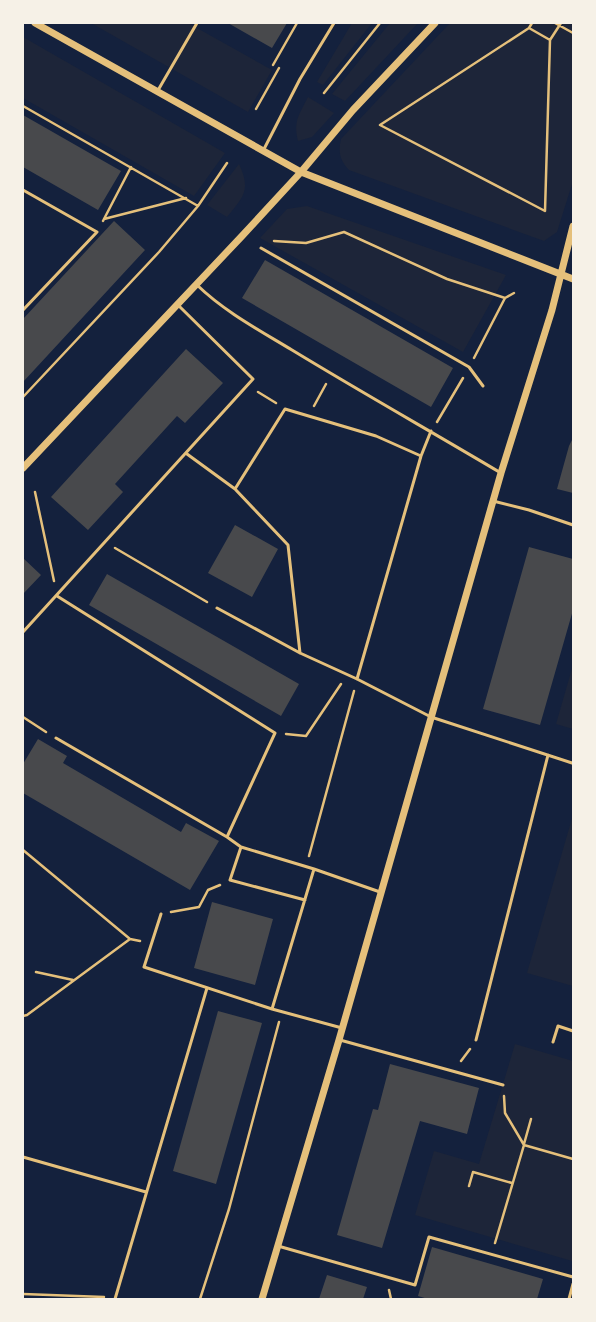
<svg xmlns="http://www.w3.org/2000/svg" width="596" height="1322" viewBox="0 0 596 1322" font-family="'PT Sans Narrow',sans-serif">
<style>
.green{fill:#1d2539}
.building{fill:#48494c}
.lines{fill:none;stroke-linecap:round;stroke-linejoin:round}
.path{stroke:#e5c07b;stroke-width:2.5}
.service{stroke:#e5c07b;stroke-width:3}
.tertiary{stroke:#e5c07b;stroke-width:7}
</style>
<rect width="100%" height="100%" fill="#14213d"/>
<path class="green" d="M91 23H188L272 70 248 112Z
M352 23H372L323 85 317 82Z
M390 23H418L345 101 332 94Z
M450 23H573V181L557 232 544 241 349 170C340 160 338 153 341 139Z
M23 37 225 153 194 196 23 98Z
M308 97 334 113 312 137 298 141C293 121 299 115 308 97Z
M239 164C251 190 244 196 227 217L207 205Z
M307 206 506 275 463 352 260 238 287 209Z
M573 665V729L556 724Z
M573 815V986L527 973Z
M515 1044 573 1061 572 1261 415 1215 434 1151 479 1164Z"/>
<path class="building" d="M228 23H287L272 48Z
M23 115 121 171 98 210 23 167Z
M114 221 145 250 23 382V319Z
M265 260 453 368 431 407 242 298Z
M186 349 223 383 185 423 177 416 115 484 123 492 88 530 51 497Z
M573 438V493L557 489 569 446Z
M235 525 278 549 252 597 208 573Z
M529 547 573 559V610L540 725 483 709Z
M23 558 41 575 23 594Z
M107 574 299 684 281 716 89 605Z
M38 739 67 756 63 763 181 832 186 823 219 841 190 890 23 793V764Z
M212 902 273 919 255 985 194 968Z
M218 1011 262 1023 216 1184 173 1171Z
M390 1064 479 1088 467 1134 420 1121 382 1248 337 1235 373 1109 378 1110Z
M432 1247 543 1279 537 1299H428L418 1296Z
M327 1275 367 1287 363 1299H319Z"/>
<g class="lines">
<path class="path" d="M532 23 529 28 380 125 545 211 550 40 561 23
M555 23 573 33
M529 28 550 40
M273 65 297 23
M324 93 380 23
M23 106 198 206
M256 109 279 68
M104 219 131 167
M103 221 104 219 186 198
M274 241 306 243 344 232 447 279 505 298
M474 358 505 298 514 293
M258 392 276 403
M23 397 159 252 198 206 227 163
M314 406 326 384
M437 422 463 378
M35 492 54 581
M115 548 207 602
M23 717 46 732
M286 734 306 736 341 684
M23 850 130 939
M309 856 354 691
M171 912 199 907 208 890 220 885
M36 972 73 980
M23 1016 27 1015 130 939 140 941
M461 1061 470 1049
M504 1096 505 1113 524 1145
M524 1144 531 1119
M469 1186 473 1172 512 1183
M495 1243 524 1145 573 1159
M389 1290 391 1299
M23 1294 104 1297
M200 1299 229 1209 279 1022"/>
<path class="service" d="M157 92 197 23
M263 151 300 79 334 23
M23 190 97 232 23 310
M261 248 469 367 483 386
M197 285C225 312 259 330 292 350 361 392 432 432 501 473
M187 454 235 489
M493 501 529 510 573 525
M217 608 300 653 357 679 431 717 572 763
M23 632 253 379 178 305
M300 653 288 545 235 489 285 409 376 436 421 456
M357 679 421 456 431 431
M56 738 227 837 275 733 57 596
M227 837 241 847 314 869 380 892
M241 847 230 880 305 900
M161 914 144 967 272 1009 342 1028
M272 1009 314 869
M340 1040 503 1085
M476 1040 548 755
M553 1042 558 1026 573 1031
M23 1157 146 1192
M278 1246 415 1285 429 1237 573 1277
M115 1299 207 988
M569 1299 573 1284"/>
<path class="tertiary" d="M35 23 301 172 573 279
M23 468 242 236 301 172 353 110 435 23
M262 1299 339 1040 501 473 552 310 573 226"/>
</g>
<rect width="596" height="1322" fill="none" stroke="#f6f1e7" stroke-width="48"/>
</svg>
